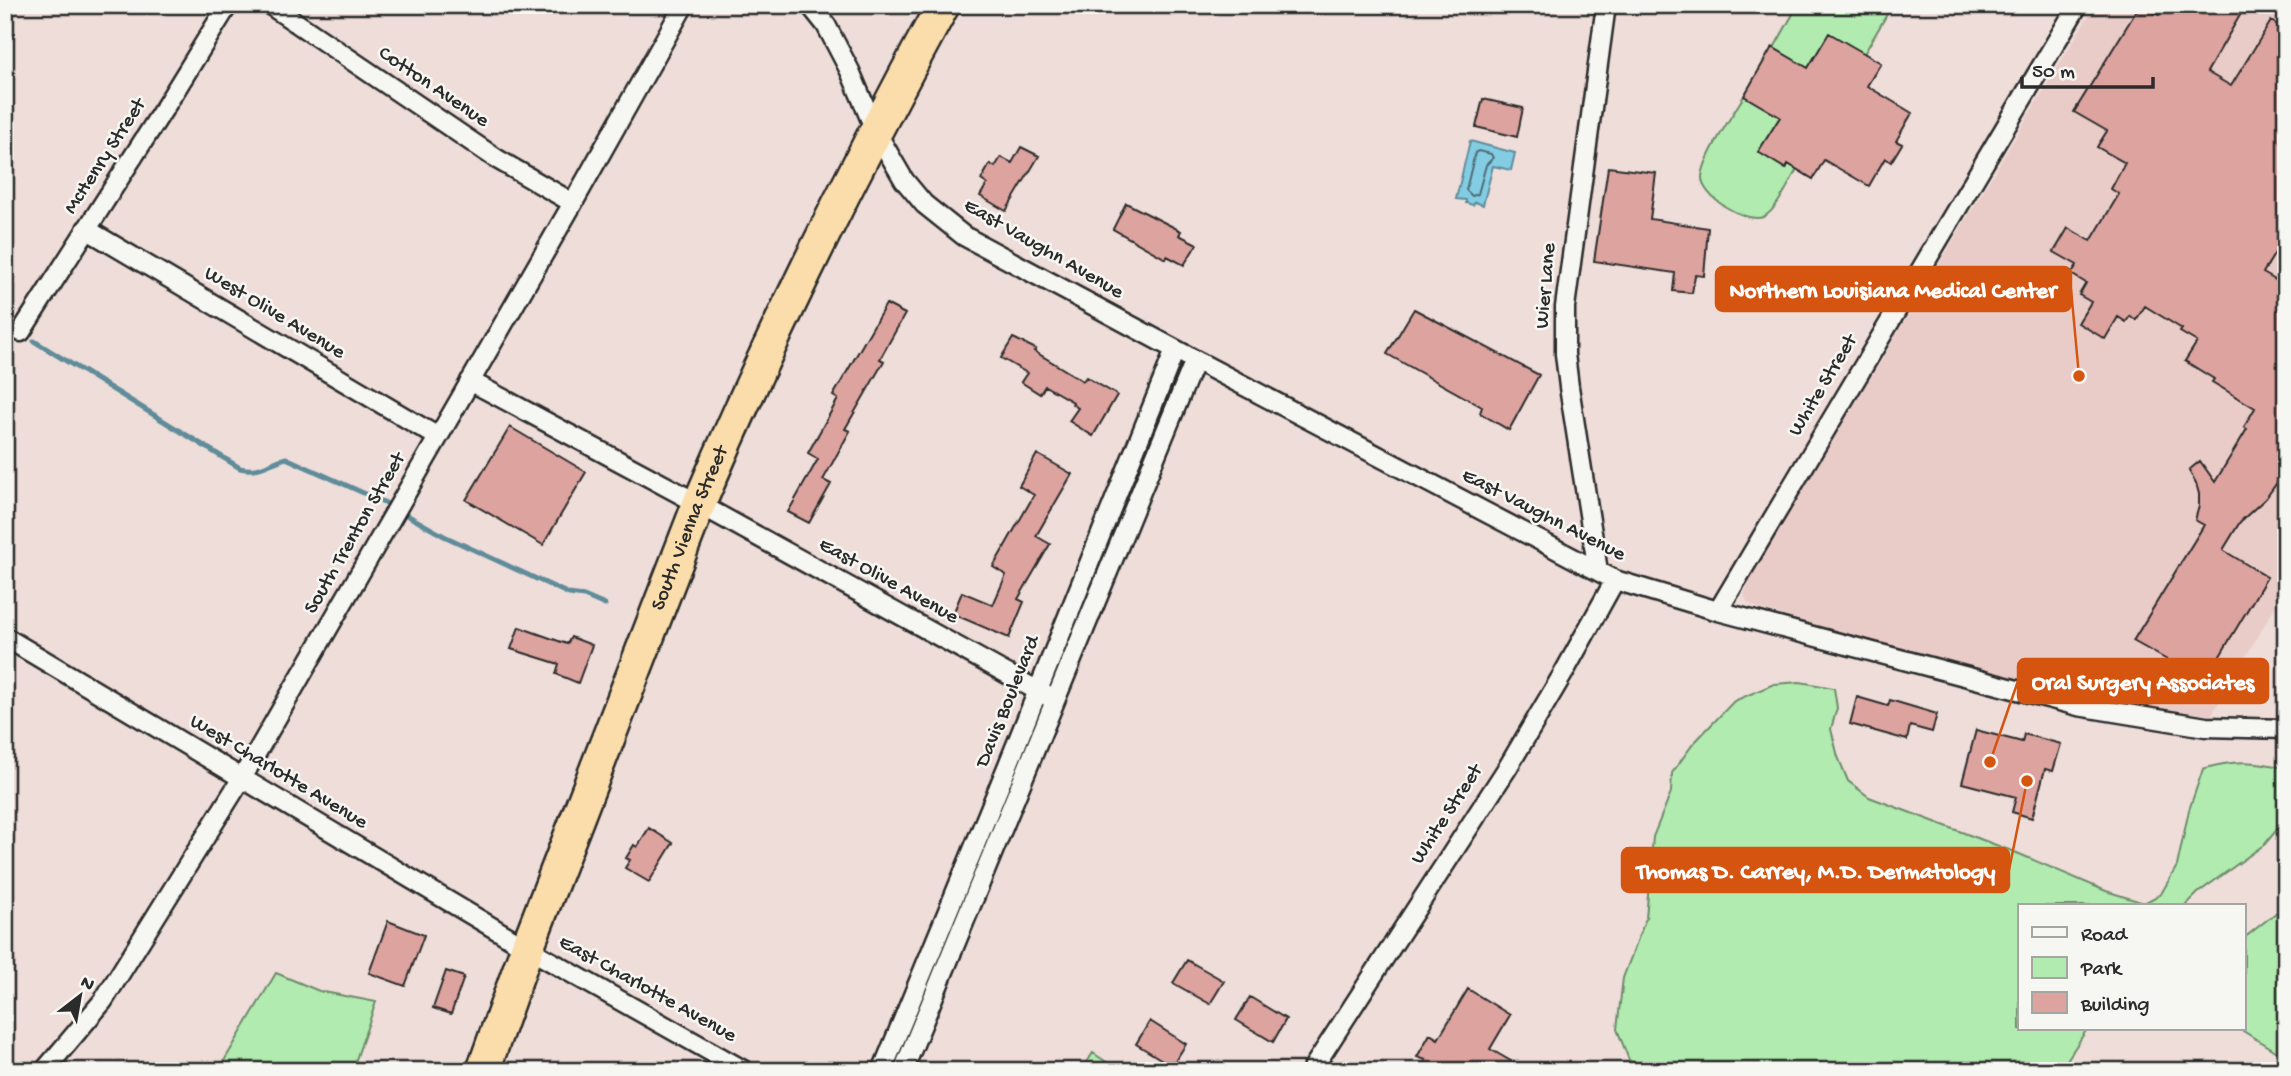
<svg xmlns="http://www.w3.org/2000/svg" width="2291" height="1076" viewBox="0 0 2291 1076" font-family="'Gochi Hand',sans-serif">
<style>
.built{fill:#e9ccc8}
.green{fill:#b1ebaf;stroke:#6e8b6d;stroke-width:2}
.water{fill:#83cde4;stroke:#608c9a;stroke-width:2}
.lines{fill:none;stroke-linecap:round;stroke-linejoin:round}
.shore{stroke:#4e6c75;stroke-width:2}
.stream{stroke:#608c9a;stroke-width:5}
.building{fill:#dda39f;stroke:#2b2b2b;stroke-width:2}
.street-casing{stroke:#2b2b2b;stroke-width:23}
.highway-casing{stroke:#2b2b2b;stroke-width:37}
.street{stroke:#f6f6f2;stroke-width:18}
.highway{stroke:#faddab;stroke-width:32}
.labels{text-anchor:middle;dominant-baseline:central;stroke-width:5;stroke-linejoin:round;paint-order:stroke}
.street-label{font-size:21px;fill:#2b2b2b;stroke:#f6f6f2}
.leader{fill:none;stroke:#d5540f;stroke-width:2.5}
.callout-dot{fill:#d5540f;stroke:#f6f6f2;stroke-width:2.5}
.callout{fill:#d5540f;stroke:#d5540f;stroke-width:2.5}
.callout-label{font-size:23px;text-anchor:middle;font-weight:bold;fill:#fff}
</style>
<rect width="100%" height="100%" fill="#eeddd9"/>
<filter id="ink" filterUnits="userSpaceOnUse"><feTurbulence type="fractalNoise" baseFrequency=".0143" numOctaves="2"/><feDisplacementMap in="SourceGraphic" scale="14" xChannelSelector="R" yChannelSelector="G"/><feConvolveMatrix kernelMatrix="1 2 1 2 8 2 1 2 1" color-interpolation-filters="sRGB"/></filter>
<g filter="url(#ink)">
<path class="built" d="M2095 5H2286V588L2211 715 2171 711 2112 701 2051 689 1991 674 1757 608 1747 602 1744 595 1749 580Z"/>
<path class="green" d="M1798 5H1889L1886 16 1864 54 1829 34 1808 68 1774 48Z
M1744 96 1780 117 1759 152 1786 168 1788 164 1797 169C1790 181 1776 212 1763 217 1745 223 1701 197 1702 177 1703 158 1733 114 1744 96Z
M1800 682 1834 688 1837 708 1831 729 1838 757 1848 781 1869 797 2017 853 2106 891 2144 903 2161 894 2177 866 2189 810 2203 769C2230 760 2258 760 2286 769V819L2265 844 2199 892 2185 906H2020V1029H2087L2060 1071H1648L1629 1060 1617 1029 1623 978 1646 918 1653 837 1671 792 1672 773 1693 744 1734 701 1774 684Z
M2286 905V1058L2240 1029H2244V938Z
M276 973 319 991 376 1002 352 1071H218Z
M1093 1053 1120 1071H1081Z"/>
<path class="water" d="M1470 141 1515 153 1511 170 1493 166 1483 205 1475 202 1473 205 1466 203V200L1456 199Z"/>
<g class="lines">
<path class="shore" d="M1478 151 1491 154 1493 158 1486 165 1478 194 1472 196 1466 190 1475 153Z"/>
<path class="stream" d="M5 315 9 317
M34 341 240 468C259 473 269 463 286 458L390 505
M405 514 444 536 569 594 584 596 605 605"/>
</g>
<path class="building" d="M2140 5 2159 15 2164 5H2246L2207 72 2231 86 2271 21 2286 30V249L2279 246 2263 273 2286 286V470L2266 498 2240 522 2223 550 2267 577 2205 681 2133 641 2204 525 2195 520 2199 506V494L2196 483 2189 470 2200 461 2215 482 2247 429 2244 427 2255 408 2212 382 2214 379 2185 361 2197 342 2180 332 2182 329 2145 306 2136 320 2130 316 2126 322 2118 317 2105 339 2078 323 2091 302 2079 295 2086 283 2071 274 2077 265 2054 252 2068 228 2091 241 2119 194 2111 189 2125 163 2097 147 2107 131 2074 112Z
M1829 33 1881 63 1867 86 1912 113 1896 141 1902 144 1891 162 1885 158 1869 186 1824 160 1813 179 1788 164 1786 169 1758 152 1780 117 1744 96 1772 47 1808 68Z
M1483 99 1523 108 1517 137 1476 127Z
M1021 147 1039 156 1006 211 980 196 987 184 981 180 990 164 995 167 1001 157 1012 163Z
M1608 167 1656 173 1650 219 1708 228 1704 276 1695 275 1692 293 1673 291 1675 273 1594 261Z
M1126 203 1181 231 1179 235 1197 244 1184 265 1167 256 1166 259 1113 229Z
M886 304 905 314 880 359 884 361 845 429 850 431 823 480 831 484 809 523 788 512 818 459 808 453 838 399 833 396Z
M1414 309 1539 375 1509 430 1480 413 1482 407 1387 354Z
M1013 338 1036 349 1034 351 1083 381 1086 377 1117 395 1093 436 1069 421 1078 408 1072 404 1073 402 1045 386 1040 394 1021 382 1027 373 1001 358Z
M510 427 586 472 543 545 466 500Z
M1037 454 1072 474 1036 536 1050 544 1018 599 1024 602 1009 638 953 614 962 592 993 605 1006 575 993 567 1034 495 1019 486Z
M519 627 567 644 571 637 592 645 578 683 556 674 559 664 511 649Z
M1857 697 1888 706 1890 700 1937 714 1932 732 1910 726 1907 740 1850 724Z
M1976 730 2022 742 2024 734 2061 744 2053 771 2045 769 2032 818 2012 812 2016 797 1962 783Z
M649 828 673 843 649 882 625 868 630 860 626 858 634 845 637 847Z
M388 921 424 935 405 986 369 973Z
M1187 960 1224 981 1210 1004 1173 983Z
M446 971 464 977 451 1014 433 1008Z
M1468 989 1510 1015 1490 1049 1528 1071H1419L1426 1060 1417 1057 1430 1034 1438 1039Z
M1250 997 1286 1019 1273 1042 1236 1020Z
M1150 1021 1186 1044 1172 1066 1136 1044Z"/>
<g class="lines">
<g class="street-casing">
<path id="street" d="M270 5 497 159 573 203
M810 5 826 25 850 71 875 130 904 180 924 204 964 236 1195 360 1615 580 1718 611 2078 706 2206 727 2286 729
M86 229 438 437
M21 332 165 107 228 5
M470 381 699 504 1049 697
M1598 571 1569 387 1565 354V307L1606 5
M1718 611 2078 5
M5 637 527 948 745 1071
M44 1071 103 1001 242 778 573 203 684 5
M882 1071 1008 765 1175 350
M903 1071 1195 360
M1311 1071 1508 767 1563 674 1615 580"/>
</g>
<g class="highway-casing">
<g id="highway">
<path id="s1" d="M483 1071 527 948 699 504C772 333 854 168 943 5"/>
</g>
</g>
<use href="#street" class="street"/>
<use href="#highway" class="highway"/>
</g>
</g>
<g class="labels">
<g class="street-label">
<text transform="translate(433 88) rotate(34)">Cotton Avenue</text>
<text transform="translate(106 157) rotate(-57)">McHenry Street</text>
<text transform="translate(1043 250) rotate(30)">East Vaughn Avenue</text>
<text transform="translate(1547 286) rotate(-85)">Wier Lane</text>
<text transform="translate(274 314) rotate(31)">West Olive Avenue</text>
<text transform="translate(1824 386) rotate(-59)">White Street</text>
<text transform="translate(1543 516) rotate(27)">East Vaughn Avenue</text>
<text stroke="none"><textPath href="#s1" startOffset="581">South Vienna Street</textPath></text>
<text transform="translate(356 534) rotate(-60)">South Trenton Street</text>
<text transform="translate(888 582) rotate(29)">East Olive Avenue</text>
<text transform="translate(1009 702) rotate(-68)">Davis Boulevard</text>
<text transform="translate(278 773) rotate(31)">West Charlotte Avenue</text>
<text transform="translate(1448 815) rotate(-57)">White Street</text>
<text transform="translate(647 990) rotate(29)">East Charlotte Avenue</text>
</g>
</g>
<path class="leader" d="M2079 376L2071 289M1990 762L2018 681M2027 781L2009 870"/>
<g class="callout-dot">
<circle cx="2079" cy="376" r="7"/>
<circle cx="1990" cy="762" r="7"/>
<circle cx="2027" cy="781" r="7"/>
</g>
<g class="callout">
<rect x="1716" y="267" width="355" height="44" rx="7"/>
<rect x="2018" y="659" width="250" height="44" rx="7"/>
<rect x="1622" y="848" width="387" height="44" rx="7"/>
</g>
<g class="callout-label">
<text x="1893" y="297">Northern Louisiana Medical Center</text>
<text x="2143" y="689">Oral Surgery Associates</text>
<text x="1816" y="878">Thomas D. Carrey, M.D. Dermatology</text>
</g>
<rect width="2291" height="1076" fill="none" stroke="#f6f6f2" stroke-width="28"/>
<rect x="14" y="14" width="2263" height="1048" fill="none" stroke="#2b2b2b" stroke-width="2.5" filter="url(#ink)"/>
<rect x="2018" y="904" width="228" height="126" fill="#f6f6f2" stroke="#a5a5a2" stroke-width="2"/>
<rect x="2032" y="927" width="35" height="10" fill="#f6f6f2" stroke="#a5a5a2" stroke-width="2"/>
<text x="2081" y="940" font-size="21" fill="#2b2b2b">Road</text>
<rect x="2032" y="957" width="35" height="21" fill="#b1ebaf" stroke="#a5a5a2" stroke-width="2"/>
<text x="2081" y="974" font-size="21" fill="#2b2b2b">Park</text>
<rect x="2032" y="992" width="35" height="21" fill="#dda39f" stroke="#a5a5a2" stroke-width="2"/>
<text x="2081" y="1010" font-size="21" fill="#2b2b2b">Building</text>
<g transform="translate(80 996) rotate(31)" stroke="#f6f6f2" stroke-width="5" paint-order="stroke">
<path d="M0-5L12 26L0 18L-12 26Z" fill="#2b2b2b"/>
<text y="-10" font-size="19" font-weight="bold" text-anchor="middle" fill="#2b2b2b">N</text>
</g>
<path d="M2022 77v10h131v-10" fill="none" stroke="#2b2b2b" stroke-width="3.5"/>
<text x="2032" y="77" font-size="21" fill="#2b2b2b" stroke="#f6f6f2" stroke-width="5" paint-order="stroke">50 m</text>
</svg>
